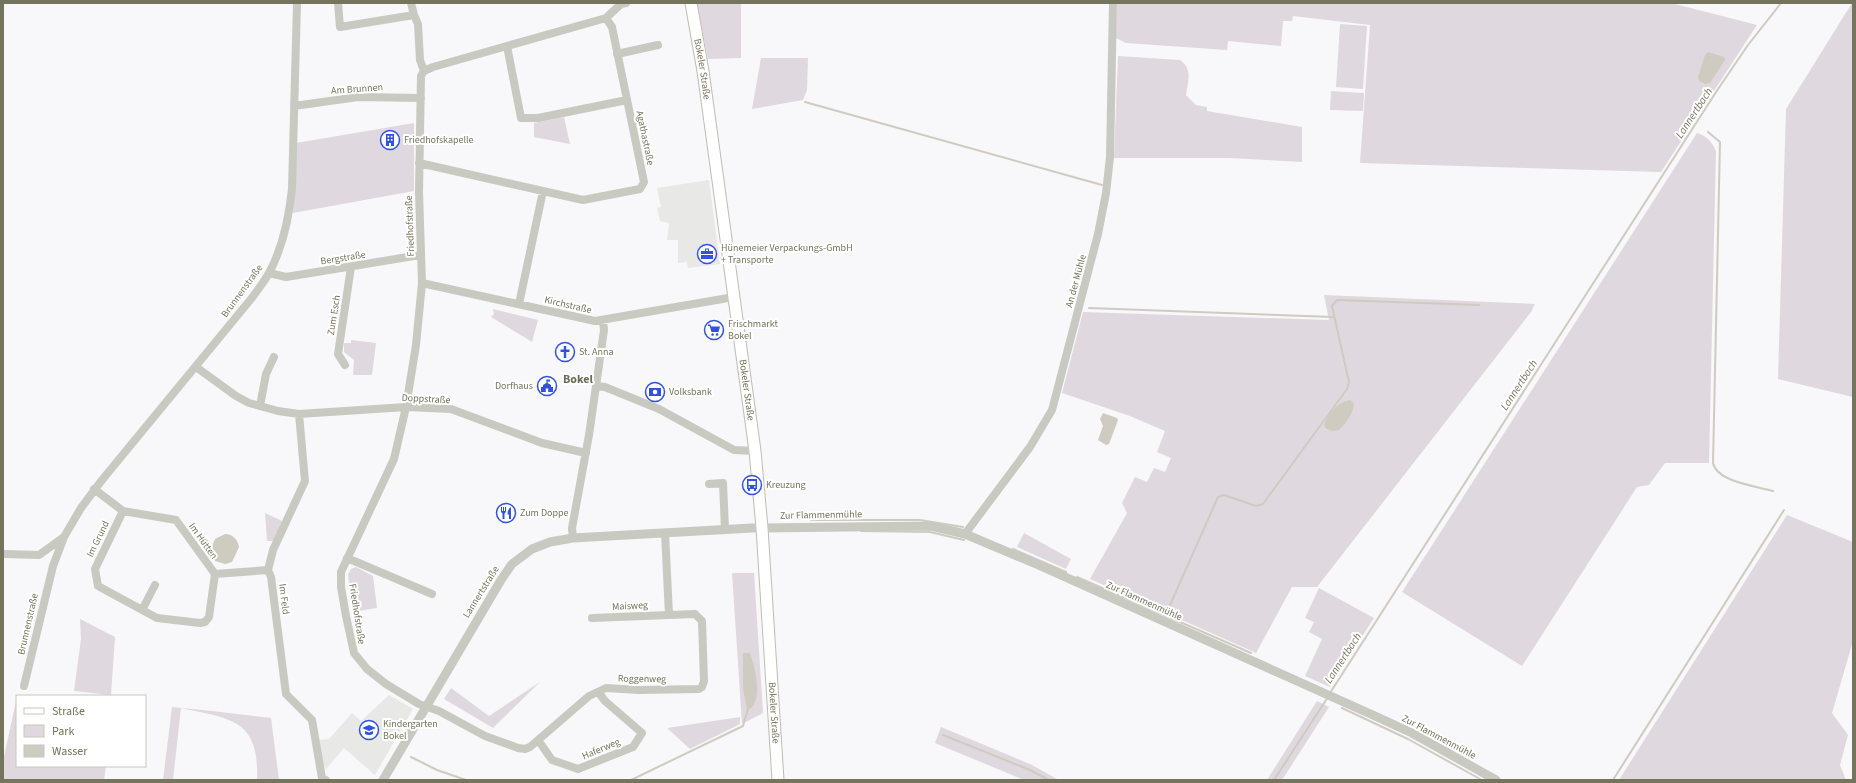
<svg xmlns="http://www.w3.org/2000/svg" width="1856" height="783" viewBox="0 0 1856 783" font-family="'Source Sans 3',sans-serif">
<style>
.built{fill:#e8e8e7}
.green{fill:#e0d8df}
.water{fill:#cecbc0}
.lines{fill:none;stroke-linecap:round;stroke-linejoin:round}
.stream{stroke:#cecbc0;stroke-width:2}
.secondary-casing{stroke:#bdbdb3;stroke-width:13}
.minor{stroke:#c8c9c0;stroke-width:8}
.tertiary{stroke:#c8c9c0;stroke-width:9}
.secondary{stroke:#fff;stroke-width:11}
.labels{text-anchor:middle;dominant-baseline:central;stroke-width:4;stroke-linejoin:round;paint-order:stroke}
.street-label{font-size:10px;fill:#74755c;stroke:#fff}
.poi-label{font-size:10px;fill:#74755c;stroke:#fff;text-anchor:start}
.water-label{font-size:11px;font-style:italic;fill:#7b7660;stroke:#fff}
.quarter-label{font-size:12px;font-weight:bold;fill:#6b6c57;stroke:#fff}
</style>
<rect width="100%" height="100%" fill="#f8f7f9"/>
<path class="built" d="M709 180 720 264 688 268 687 262 678 263V240H667L669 223 660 221 657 208 661 207 657 188Z
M389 695 413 709 375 775 344 748 326 769 322 765 319 740 329 739 352 713 361 721Z"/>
<path class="green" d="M697 3H741V58L708 59Z
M1117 3H1671L1757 25 1661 172 1360 163 1370 25 1293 16 1292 21H1283L1281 46 1228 41 1227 50 1126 43 1116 38Z
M1852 3H1853V397L1778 379 1786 109Z
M1340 24 1367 26 1363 89 1336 87Z
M1118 56 1180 60C1193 69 1188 81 1186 95L1196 105 1207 107V111L1302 127V162L1229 158H1114Z
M761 58H808L807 90 803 100 752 109Z
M1331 91 1364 93 1363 111 1330 110Z
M564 117 570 144 534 137V123Z
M414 123V191L293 213 295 189 296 143Z
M1697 133C1707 136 1712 142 1716 151L1709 463H1665L1649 485 1637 487 1522 666 1402 592Z
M1324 295 1535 304 1531 312 1317 587H1292L1256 653 1090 579 1127 513 1122 503 1135 477 1147 482 1154 468 1165 472 1171 458 1157 452 1165 431 1130 416 1062 393 1083 312 1329 320Z
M493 309 538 320 532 342 491 317 494 314Z
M351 340 376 343 372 375H353L354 360 344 352V343H351Z
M265 513 282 521 274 541H267Z
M1787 515 1853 542V641L1832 713 1848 735 1840 765 1846 780H1619Z
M1024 533 1071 559 1066 569 1017 547Z
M356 567 373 576 377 608 352 612 348 574 351 569Z
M732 573H754L763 713 742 724Z
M1319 588 1374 618 1330 687 1305 676 1322 639 1309 632 1314 622 1305 618Z
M80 619 115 637 111 695 74 691 81 639Z
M540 682 493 728 444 699 451 688 489 716Z
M17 697V766H106L104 780H3V761Z
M1317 701 1329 707 1282 780H1267Z
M172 707C205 710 238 714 271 718L279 780H257C259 719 232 719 181 708L173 780H163Z
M740 717V724L690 749 667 728Z
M941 727 1030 764 1059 780H1024L935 743Z"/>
<path class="water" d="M1708 52 1724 57 1725 60 1710 83 1705 84 1699 81 1698 77 1705 55Z
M1350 400 1354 404C1353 414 1346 423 1339 430L1332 431 1325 428 1324 425C1328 414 1337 402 1350 400Z
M1103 413 1117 418 1118 420 1109 444 1106 445 1098 440 1103 426 1100 419Z
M225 534C233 534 238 540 239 547L232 562 225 564 215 561 210 551 215 539Z
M743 653H750C755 667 763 699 750 709H747L743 689Z"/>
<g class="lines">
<path class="stream" d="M805 102 1102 185
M1708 132 1720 142 1713 463C1717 482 1756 486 1773 491
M1089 308 1333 317
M811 520H920L963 527
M861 531 930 532 964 540
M1013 549 1066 572
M1077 577 1251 653
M1170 605 1218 497 1224 495 1256 506 1263 504 1347 389 1349 382 1332 306 1337 300 1479 305
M1330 693 1718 89 1748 45 1781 3
M1342 708 1408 739 1480 779
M943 735 1030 770 1049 780
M411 757 437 770 466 780
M631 780 743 726 748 709
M1274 780 1328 697
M1613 780 1784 510"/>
<g class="secondary-casing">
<g id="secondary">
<path id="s1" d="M691 3 703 71 755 451 762 528 778 780"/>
</g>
</g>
<path class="minor" d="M338 3 340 27 414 15
M411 3 414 15 418 24 420 60 424 71
M606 18 621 4 626 3
M507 46 521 118H538L627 100
M617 54 658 45
M294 106 358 97 421 98
M419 163 583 200 640 189 644 182 612 27 606 18 433 67 424 71 421 76 419 192 422 283 416 345 406 407 394 459 341 572V587L346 616 354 653 367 669 386 684 419 704 439 711 485 736 518 748 525 749 530 747 589 696 606 688 639 690 699 689 702 687 704 681 702 621 695 614 592 618
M269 273 286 277 420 255
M422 283 595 321 734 297
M519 304 543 191
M345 365 338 354 351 267
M196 367 236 396 249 403 278 411 299 414 406 407 451 409 542 443 586 453
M596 386 605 387 659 409 734 450 755 451
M260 406 266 374 274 357
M299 414 305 481 273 550 268 570 271 577 286 694 312 720 322 778 326 780
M709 484 723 483 725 529
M94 489 123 511 95 569 98 586 157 618 200 623 205 622 209 617 215 574
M123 511 176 520 215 574 268 570
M665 533 669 615
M965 534 1030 447 1052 410 1098 234 1106 193 1110 157 1113 3
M573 538 572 528 589 435 604 330 603 321
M3 554 39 555 64 537
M347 558 432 594
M142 610 155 585
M24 686 53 566 64 537 81 508 102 480 251 299C257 291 264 282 269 273 283 247 289 218 292 189L297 3
M538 740 552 760 578 769 633 747 642 733 605 701 599 693"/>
<path class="tertiary" d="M383 780 501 580 512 564 532 549 550 542 573 538 752 528 931 526 965 534 1034 563 1375 716 1412 733 1496 780"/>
<use href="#secondary" class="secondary"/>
</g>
<defs>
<g id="building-ring" transform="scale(1)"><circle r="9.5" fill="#fff" stroke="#3252dd" stroke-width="1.5"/><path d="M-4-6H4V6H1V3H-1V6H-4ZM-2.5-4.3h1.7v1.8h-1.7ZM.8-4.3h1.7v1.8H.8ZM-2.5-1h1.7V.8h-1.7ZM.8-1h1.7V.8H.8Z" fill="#3252dd"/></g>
<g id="office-ring" transform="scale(1)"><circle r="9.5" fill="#fff" stroke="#3252dd" stroke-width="1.5"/><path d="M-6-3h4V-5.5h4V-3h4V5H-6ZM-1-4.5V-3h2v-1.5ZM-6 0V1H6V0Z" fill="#3252dd"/></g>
<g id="supermarket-ring" transform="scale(1)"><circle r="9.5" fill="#fff" stroke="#3252dd" stroke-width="1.5"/><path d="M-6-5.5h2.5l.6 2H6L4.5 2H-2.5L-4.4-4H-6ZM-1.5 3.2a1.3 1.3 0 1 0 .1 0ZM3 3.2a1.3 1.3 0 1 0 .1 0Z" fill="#3252dd"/></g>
<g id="church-ring" transform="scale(1)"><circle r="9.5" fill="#fff" stroke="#3252dd" stroke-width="1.5"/><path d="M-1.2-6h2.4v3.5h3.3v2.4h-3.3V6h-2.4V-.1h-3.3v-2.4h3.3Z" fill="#3252dd"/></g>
<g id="civic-ring" transform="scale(1)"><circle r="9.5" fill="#fff" stroke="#3252dd" stroke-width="1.5"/><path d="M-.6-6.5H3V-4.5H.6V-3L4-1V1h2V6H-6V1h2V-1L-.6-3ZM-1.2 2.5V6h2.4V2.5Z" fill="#3252dd"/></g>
<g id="bank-ring" transform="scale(1)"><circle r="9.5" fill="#fff" stroke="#3252dd" stroke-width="1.5"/><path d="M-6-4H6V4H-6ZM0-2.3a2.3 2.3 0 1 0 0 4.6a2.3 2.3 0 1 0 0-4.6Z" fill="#3252dd"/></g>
<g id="bus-ring" transform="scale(1)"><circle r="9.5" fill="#fff" stroke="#3252dd" stroke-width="1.5"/><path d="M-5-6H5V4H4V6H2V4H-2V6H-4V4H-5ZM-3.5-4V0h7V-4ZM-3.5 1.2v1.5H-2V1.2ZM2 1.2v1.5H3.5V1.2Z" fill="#3252dd"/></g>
<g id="restaurant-ring" transform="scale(1)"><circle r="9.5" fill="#fff" stroke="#3252dd" stroke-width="1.5"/><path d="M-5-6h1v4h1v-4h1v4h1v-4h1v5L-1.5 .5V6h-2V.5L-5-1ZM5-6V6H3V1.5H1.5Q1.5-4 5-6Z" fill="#3252dd"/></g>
<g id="school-ring" transform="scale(1)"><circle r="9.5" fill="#fff" stroke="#3252dd" stroke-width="1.5"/><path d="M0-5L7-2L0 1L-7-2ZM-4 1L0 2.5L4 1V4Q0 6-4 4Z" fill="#3252dd"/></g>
</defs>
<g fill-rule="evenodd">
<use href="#building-ring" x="390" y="140"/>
<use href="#office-ring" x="707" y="254"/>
<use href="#supermarket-ring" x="714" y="330"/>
<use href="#church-ring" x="565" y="352"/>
<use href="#civic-ring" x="547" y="386"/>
<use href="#bank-ring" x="655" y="392"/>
<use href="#bus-ring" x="752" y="485"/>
<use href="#restaurant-ring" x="506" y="513"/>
<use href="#school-ring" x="369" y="730"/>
</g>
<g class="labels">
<g class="street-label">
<text stroke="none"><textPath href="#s1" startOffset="67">Bokeler Straße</textPath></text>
<text transform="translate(357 89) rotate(-4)">Am Brunnen</text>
<text transform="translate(645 138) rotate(78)">Agathastraße</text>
<text transform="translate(410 226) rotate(-92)">Friedhofstraße</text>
<text transform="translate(343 258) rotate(-9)">Bergstraße</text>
<text transform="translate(1076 281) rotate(-75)">An der Mühle</text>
<text transform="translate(242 291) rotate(-54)">Brunnenstraße</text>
<text transform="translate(568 305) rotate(13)">Kirchstraße</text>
<text transform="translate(334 315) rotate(-81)">Zum Esch</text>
<text stroke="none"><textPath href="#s1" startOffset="391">Bokeler Straße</textPath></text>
<text transform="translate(426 399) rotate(3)">Doppstraße</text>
<text transform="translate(821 515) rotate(-1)">Zur Flammenmühle</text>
<text transform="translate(98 539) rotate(-64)">Im Grund</text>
<text transform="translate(203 541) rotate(55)">Im Hütten</text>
<text transform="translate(481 592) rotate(-58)">Lannertstraße</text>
<text transform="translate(284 599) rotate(83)">Im Feld</text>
<text transform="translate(1144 601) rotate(24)">Zur Flammenmühle</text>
<text transform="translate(630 606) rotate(-3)">Maisweg</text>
<text transform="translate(357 614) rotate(81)">Friedhofstraße</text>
<text transform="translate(28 624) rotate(-77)">Brunnenstraße</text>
<text transform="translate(642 679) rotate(1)">Roggenweg</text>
<text stroke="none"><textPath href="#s1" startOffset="715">Bokeler Straße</textPath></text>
<text transform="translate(1439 737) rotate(28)">Zur Flammenmühle</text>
<text transform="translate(601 749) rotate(-23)">Haferweg</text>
</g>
<g class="poi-label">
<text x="404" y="140">Friedhofskapelle</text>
<text x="721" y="248">Hünemeier Verpackungs-GmbH<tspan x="721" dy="12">+ Transporte</tspan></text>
<text x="728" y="324">Frischmarkt<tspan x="728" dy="12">Bokel</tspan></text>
<text x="579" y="352">St. Anna</text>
<text x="533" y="386" text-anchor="end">Dorfhaus</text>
<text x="669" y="392">Volksbank</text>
<text x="766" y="485">Kreuzung</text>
<text x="520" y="513">Zum Doppe</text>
<text x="383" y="724">Kindergarten<tspan x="383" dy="12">Bokel</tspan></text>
</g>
<g class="water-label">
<text transform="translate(1694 113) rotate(-57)">Lannertbach</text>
<text transform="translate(1519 385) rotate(-57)">Lannertbach</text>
<text transform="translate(1343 658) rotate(-57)">Lannertbach</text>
</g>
<g class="quarter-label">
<text x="578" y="379">Bokel</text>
</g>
</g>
<rect width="1856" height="783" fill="none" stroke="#74755c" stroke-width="8"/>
<rect x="16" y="695" width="130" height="72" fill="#ffffff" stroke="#c7c8be"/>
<rect x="24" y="708" width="20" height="6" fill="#ffffff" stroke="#c7c8be"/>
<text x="52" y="715" font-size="12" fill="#74755c">Straße</text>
<rect x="24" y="725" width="20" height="12" fill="#e0d8df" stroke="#c7c8be"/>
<text x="52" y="735" font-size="12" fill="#74755c">Park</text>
<rect x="24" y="745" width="20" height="12" fill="#cecbc0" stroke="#c7c8be"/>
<text x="52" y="755" font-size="12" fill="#74755c">Wasser</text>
</svg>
